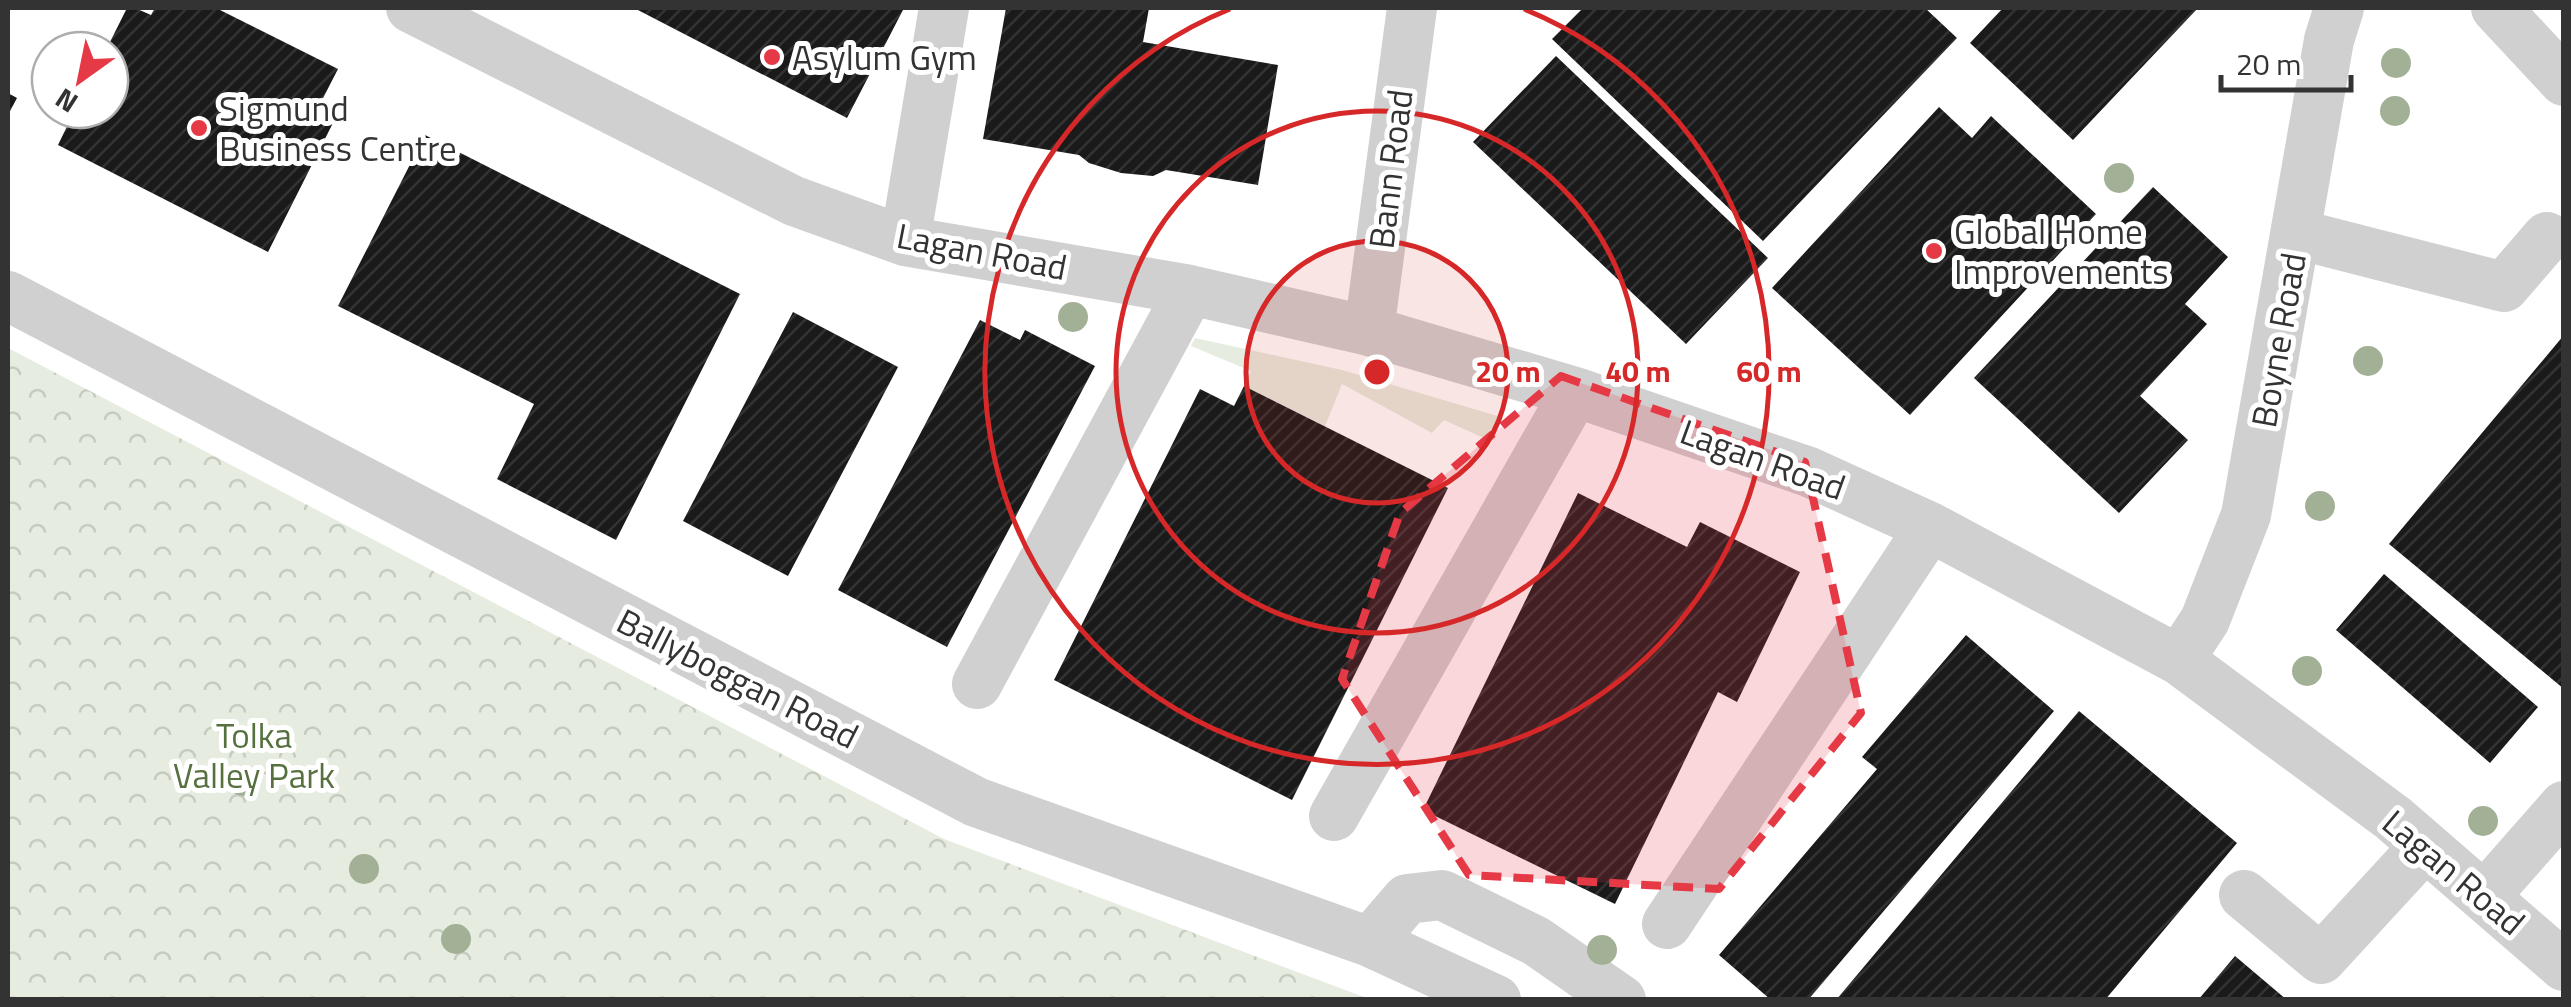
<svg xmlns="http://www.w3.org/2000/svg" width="2571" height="1007" viewBox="0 0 2571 1007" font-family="'Titillium Web',sans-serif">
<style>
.grass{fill:#e6ecdf}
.park{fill:url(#park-crowns)}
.building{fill:url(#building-hatch)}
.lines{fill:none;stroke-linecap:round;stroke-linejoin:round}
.minor{stroke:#d0d0d0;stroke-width:50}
.tree{fill:#a2b095}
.marked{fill:#e63946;fill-opacity:0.2;stroke:#e63946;stroke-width:8;stroke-dasharray:20 12;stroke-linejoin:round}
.ring{fill:none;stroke:#d62828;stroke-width:5}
.poi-dot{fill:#e63946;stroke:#fff;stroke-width:4}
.labels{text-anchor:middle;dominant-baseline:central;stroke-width:10;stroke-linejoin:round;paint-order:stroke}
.poi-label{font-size:35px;fill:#333;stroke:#fff;text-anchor:start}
.street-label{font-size:35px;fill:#333;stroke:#fff}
.park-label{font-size:35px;fill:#56703f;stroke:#fff}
.centre{fill:#d62828;stroke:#fff;stroke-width:5}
.ring-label{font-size:30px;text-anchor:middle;font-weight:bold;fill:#d62828;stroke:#fff;stroke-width:10;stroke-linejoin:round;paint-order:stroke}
</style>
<defs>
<pattern id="park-crowns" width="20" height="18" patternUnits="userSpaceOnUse" patternTransform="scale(2.5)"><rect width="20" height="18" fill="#e6ecdf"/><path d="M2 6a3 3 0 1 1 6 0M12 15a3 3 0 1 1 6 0" fill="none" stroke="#c6cbc0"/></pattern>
<pattern id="building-hatch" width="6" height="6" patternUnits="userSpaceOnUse" patternTransform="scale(2.5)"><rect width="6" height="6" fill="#1a1a1a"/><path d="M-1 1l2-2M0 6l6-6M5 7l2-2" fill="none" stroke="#333"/></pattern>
</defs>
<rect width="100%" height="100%" fill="#fff"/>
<path class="grass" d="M1195 338 1342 370 1501 417 1488 440 1444 420 1432 433 1342 384 1325 426 1244 386 1251 371 1191 346Z"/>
<path class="park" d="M8 348 944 839 1369 999H8Z"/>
<path class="building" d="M127 8H135L151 15 155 8H216L338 69 321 102 339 111 268 252 58 145 75 110H110V50H106Z
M634 8H898L903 10 847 118Z
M1006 8H1149L1143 42 1278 65 1258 185 1166 170 1153 176 1121 173 1089 163 1079 155 983 139Z
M1583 8H1925L1957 38 1763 241 1552 39Z
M2003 8H2198L2073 140 1970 43Z
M1556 56 1768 258 1686 344 1473 142Z
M8 93 17 98 8 115Z
M1939 107 1972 138 1991 116 2096 214 1910 415 1772 288Z
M425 135 740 294 616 540 497 479 534 404 338 306Z
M2153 187 2228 257 2185 304 2207 324 2140 396 2188 440 2119 513 1974 378Z
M793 312 898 367 788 576 683 521Z
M980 320 1020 340 1025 330 1095 366 947 647 838 590Z
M2564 335V689L2389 544Z
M1244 386 1448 488 1292 800 1054 680 1200 389 1234 406Z
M1578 493 1687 547 1700 522 1800 572 1737 702 1718 692 1615 904 1423 810Z
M2384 574 2538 707 2490 763 2336 630Z
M1966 635 2054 711 1808 1000H1771L1719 955 1877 769 1862 757Z
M2079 711 2237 843 2105 1000H1836Z
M2235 956 2287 1000H2198Z"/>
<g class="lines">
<path class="minor" d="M411 8 794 201 905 241 1190 290 1369 331 1575 392 1809 472 1930 527 2179 660 2393 818 2564 966
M2496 8 2564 81
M2297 234 2504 287 2547 237
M905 241 944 8
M8 296 976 802 1370 942 1496 1000
M1369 331 1412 8
M2179 660 2205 620 2246 515 2329 40 2339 8
M977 684 1190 290
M1334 816 1575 392
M2244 895 2321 959 2425 846
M2484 897 2564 806
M1667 924 1930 527
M1370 942 1407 899 1442 895 1536 941 1621 1000"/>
</g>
<g class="tree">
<circle cx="2396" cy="63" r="15"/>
<circle cx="2395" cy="111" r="15"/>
<circle cx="2119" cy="178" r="15"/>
<circle cx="1073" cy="317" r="15"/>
<circle cx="2368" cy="361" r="15"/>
<circle cx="2320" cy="506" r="15"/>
<circle cx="2307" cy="671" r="15"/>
<circle cx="243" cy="781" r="15"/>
<circle cx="2483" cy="821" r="15"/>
<circle cx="364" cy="869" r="15"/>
<circle cx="456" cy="939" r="15"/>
<circle cx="1602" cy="950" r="15"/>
</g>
<path class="marked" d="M1561 376 1805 462 1861 713 1719 889 1469 875 1342 679 1400 513Z"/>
<circle cx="1377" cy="372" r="131" fill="#d62828" fill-opacity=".12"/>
<g class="ring">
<circle cx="1377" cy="372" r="131"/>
<circle cx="1377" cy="372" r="261"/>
<path d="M1524 9A392 392 0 1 1 1230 9"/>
</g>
<g class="poi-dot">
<circle cx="772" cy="57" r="10"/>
<circle cx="199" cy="128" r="10"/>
<circle cx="1934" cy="251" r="10"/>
</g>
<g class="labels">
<g class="poi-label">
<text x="792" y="57">Asylum Gym</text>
<text x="219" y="108">Sigmund<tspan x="219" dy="40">Business Centre</tspan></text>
<text x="1954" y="231">Global Home<tspan x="1954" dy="40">Improvements</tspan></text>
</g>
<g class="street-label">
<text transform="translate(1390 169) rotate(-83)">Bann Road</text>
<text transform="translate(982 251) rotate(11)">Lagan Road</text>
<text transform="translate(2278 340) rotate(-80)">Boyne Road</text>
<text transform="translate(1763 459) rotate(20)">Lagan Road</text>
<text transform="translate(738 678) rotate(27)">Ballyboggan Road</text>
<text transform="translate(2454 872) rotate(40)">Lagan Road</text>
</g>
<g class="park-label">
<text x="254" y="735">Tolka<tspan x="254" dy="40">Valley Park</tspan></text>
</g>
</g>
<circle cx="1377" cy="372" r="15" class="centre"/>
<g class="ring-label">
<text x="1508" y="382">20 m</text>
<text x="1638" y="382">40 m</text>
<text x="1769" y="382">60 m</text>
</g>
<rect width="2571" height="1007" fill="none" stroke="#333333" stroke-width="20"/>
<g transform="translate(80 80) rotate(213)"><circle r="48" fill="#ffffff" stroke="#adadad" stroke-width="2.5"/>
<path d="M0-8L18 38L0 25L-18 38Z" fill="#e63946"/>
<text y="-15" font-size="28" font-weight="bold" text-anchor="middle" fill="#333333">N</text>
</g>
<path d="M2221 75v15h130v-15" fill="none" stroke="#333333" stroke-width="5"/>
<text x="2236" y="75" font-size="30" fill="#333333" stroke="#ffffff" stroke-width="8" paint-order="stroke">20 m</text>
</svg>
